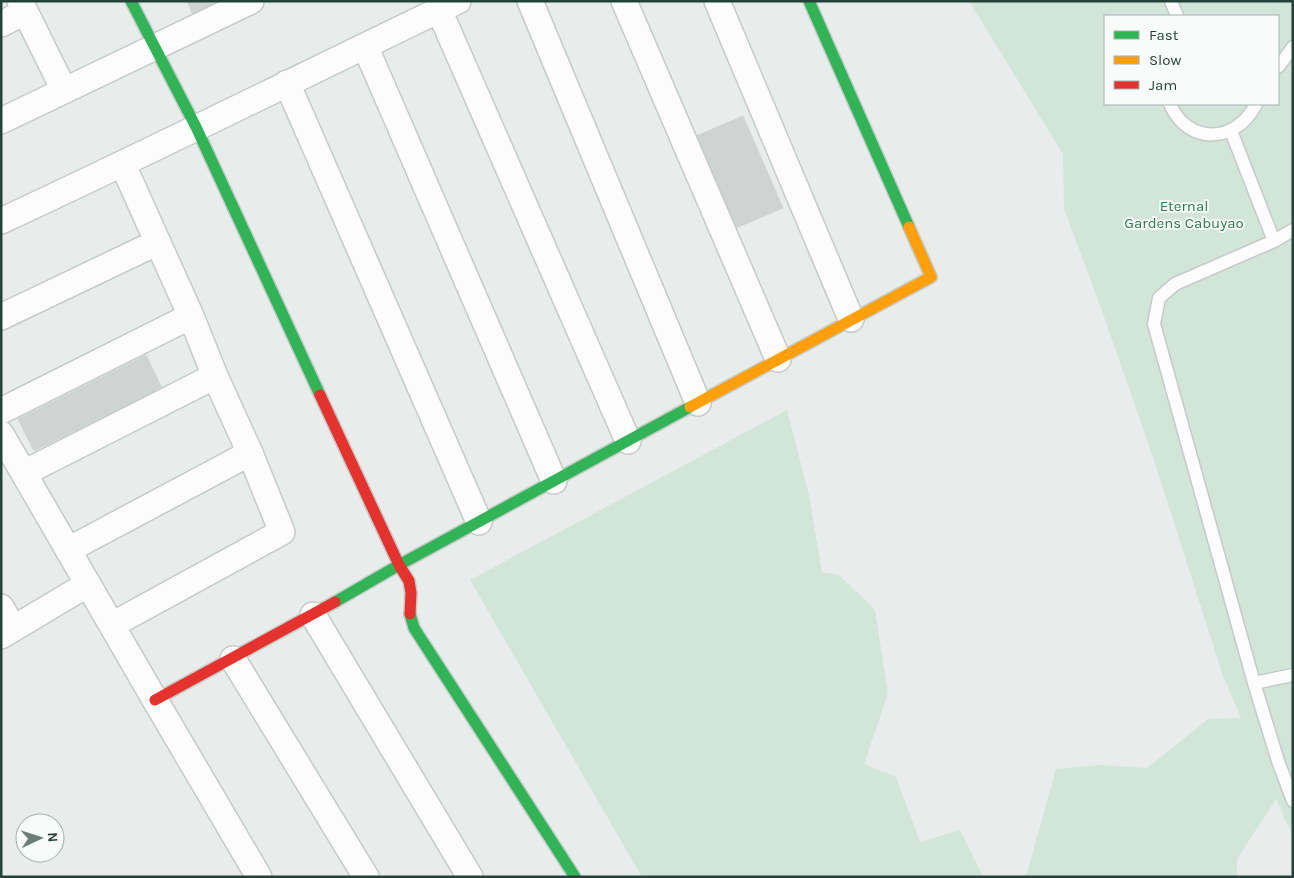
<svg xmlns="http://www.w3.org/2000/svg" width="1294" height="878" viewBox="0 0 1294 878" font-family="Karla,sans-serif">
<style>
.green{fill:#d1e6d8;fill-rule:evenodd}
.building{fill:#cfd4d2;stroke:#d1d6d4}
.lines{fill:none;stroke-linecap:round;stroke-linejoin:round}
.lane-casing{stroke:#c5cac8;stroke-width:15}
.street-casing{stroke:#c5cac8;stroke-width:28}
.fast-casing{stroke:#c3cbc8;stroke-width:14}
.slow-casing{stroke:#c3cbc8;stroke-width:14}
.jam-casing{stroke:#c3cbc8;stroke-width:14}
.lane{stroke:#fcfcfc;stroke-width:12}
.street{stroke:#fcfcfc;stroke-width:25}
.fast{stroke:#30b455;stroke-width:11}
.slow{stroke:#ff9f0a;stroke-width:11}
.jam{stroke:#e5322d;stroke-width:11}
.labels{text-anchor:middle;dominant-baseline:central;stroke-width:4;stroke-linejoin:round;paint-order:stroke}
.park-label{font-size:15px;fill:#2d7a4b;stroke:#f7fbf9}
</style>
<rect width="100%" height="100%" fill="#e8edeb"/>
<path class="green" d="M969 1H1293V837L1276 799 1237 859V877H1021L1027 873 1056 769 1099 765 1147 768 1208 719 1241 718 1223 676 1152 454 1103 314 1064 208 1063 154ZM1105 16H1278V104H1105Z
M787 410 809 495 822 572 839 575 875 610 888 694 864 764 896 777 920 842 960 830 983 877H642L470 580Z"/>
<path class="building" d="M187 1H215L220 14 197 24Z
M743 116 783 208 736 228 696 136Z
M146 355 162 388 34 451 18 419Z"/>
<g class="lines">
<g class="lane-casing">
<path id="lane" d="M1171 1 1177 16
M1278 67 1293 47
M1170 104C1188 146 1237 143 1256 104
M1231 131 1274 241 1293 230
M1274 241 1175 284 1159 298 1154 324 1254 683 1278 761 1293 801
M1254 683 1293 675"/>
</g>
<g class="street-casing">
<path id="street" d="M20 1 64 90
M530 1 698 403
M624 1 778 359
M717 1 851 319
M439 10 628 441
M1 24 25 12
M365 46 554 481
M287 83 479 522
M1 121 251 1
M1 221C154 150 306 74 458 1
M1 317 158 242
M1 411 191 316
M1 434 155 700 259 877
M24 473 215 376
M68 550 250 453
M1 607 13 628
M313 615 470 877
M112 625 282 532 250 453 215 376 191 316 123 165
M1 636 88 584
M233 659 366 877"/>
</g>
<g class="fast-casing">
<path id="fast" d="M131 1 196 127 320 395
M809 1 909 227
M335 602 399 565 690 407
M410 614 414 628 575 877"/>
</g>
<g class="slow-casing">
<path id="slow" d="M690 407 931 277 909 227"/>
</g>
<g class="jam-casing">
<path id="jam" d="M320 395 399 565 409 581 411 593 410 614
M155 700 335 602"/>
</g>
<use href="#lane" class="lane"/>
<use href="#street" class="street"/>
<use href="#fast" class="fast"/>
<use href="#slow" class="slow"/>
<use href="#jam" class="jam"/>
</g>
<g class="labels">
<g class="park-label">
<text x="1184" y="206">Eternal<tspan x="1184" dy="17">Gardens Cabuyao</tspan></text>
</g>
</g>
<rect width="1294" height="878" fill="none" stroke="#24423a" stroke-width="5"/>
<rect x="1104" y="15" width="175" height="90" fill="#f7fbf9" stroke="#a3b1ad"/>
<rect x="1114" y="31" width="25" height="8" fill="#30b455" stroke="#a3b1ad"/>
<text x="1149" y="40" font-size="15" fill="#24423a">Fast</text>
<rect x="1114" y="56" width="25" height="8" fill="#ff9f0a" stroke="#a3b1ad"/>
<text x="1149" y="65" font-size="15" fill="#24423a">Slow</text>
<rect x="1114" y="81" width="25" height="8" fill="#e5322d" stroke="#a3b1ad"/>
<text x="1149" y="90" font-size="15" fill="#24423a">Jam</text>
<g transform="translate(40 838) rotate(86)"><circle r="24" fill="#f7fbf9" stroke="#a3b1ad"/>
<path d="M0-4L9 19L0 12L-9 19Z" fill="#697e78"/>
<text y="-8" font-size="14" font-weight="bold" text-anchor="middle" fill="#24423a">N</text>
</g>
</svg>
